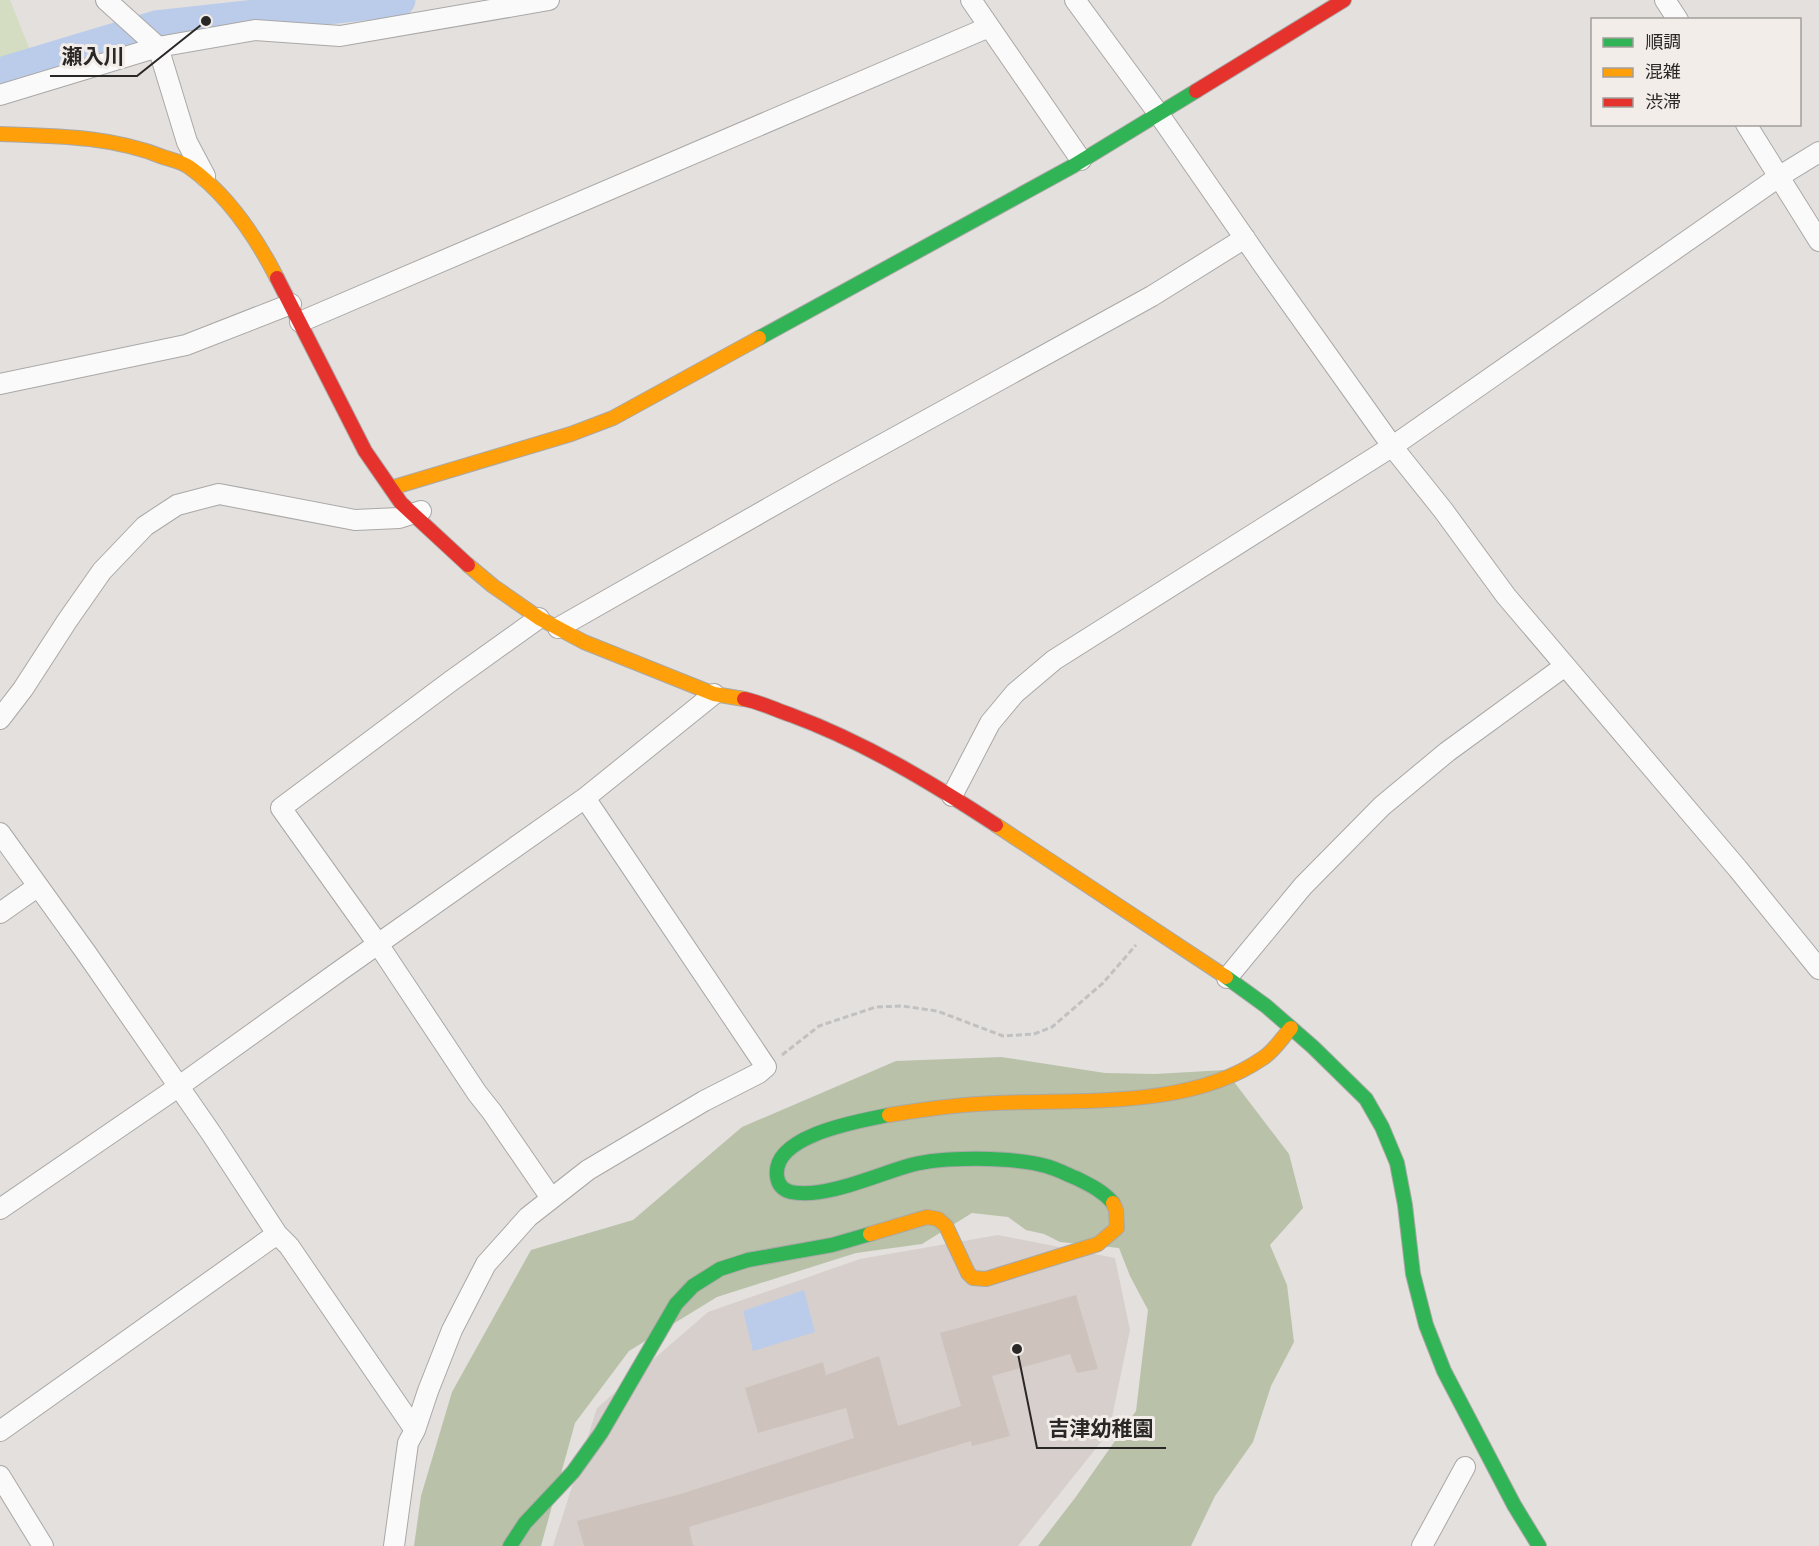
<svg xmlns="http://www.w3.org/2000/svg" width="1819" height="1546" viewBox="0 0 1819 1546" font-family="'Open Sans','Noto Sans JP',sans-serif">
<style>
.built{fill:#d7cfcb}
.green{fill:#d4ddc2}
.forest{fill:#b9c2a8}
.water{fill:#bbcceb}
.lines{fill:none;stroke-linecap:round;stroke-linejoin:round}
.river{stroke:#bbcceb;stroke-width:33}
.building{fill:#cec3bc}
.street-casing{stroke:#aaa8a6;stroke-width:22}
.fast-casing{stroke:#aaa8a6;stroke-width:16}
.slow-casing{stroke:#aaa8a6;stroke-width:16}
.jam-casing{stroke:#aaa8a6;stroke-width:16}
.path{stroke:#c2c1c1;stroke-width:3;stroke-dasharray:6 3;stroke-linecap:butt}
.street{stroke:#fbfafa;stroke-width:20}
.fast{stroke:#30b455;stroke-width:14}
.slow{stroke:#ff9f0a;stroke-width:14}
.jam{stroke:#e5322d;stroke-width:14}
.leader{fill:none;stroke:#2a2827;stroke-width:2}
.callout-dot{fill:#2a2827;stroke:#f2ede9;stroke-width:2}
.callout-label{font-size:21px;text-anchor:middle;font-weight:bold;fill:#2a2827;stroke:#f2ede9;stroke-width:6;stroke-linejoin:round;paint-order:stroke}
</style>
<rect width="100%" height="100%" fill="#e3e0de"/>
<path class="built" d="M998 1235 1115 1258 1130 1330 1109 1432 1018 1546H553L597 1408 708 1312 860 1259Z"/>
<path class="green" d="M0 0H10L39 73 0 86Z"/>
<path class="forest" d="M1001 1057 1105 1073 1155 1074 1225 1070 1289 1154 1303 1208 1270 1245 1287 1285 1294 1342 1271 1386 1253 1442 1215 1496 1191 1546H1038L1075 1498 1136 1411 1148 1310 1130 1276 1119 1248 1060 1242 1044 1234 1026 1230 1008 1217 972 1213 922 1244 856 1253 717 1297 629 1351 575 1423 541 1546H414L421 1496 452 1392 531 1250 633 1220 742 1127 896 1061Z"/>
<path class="water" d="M804 1290 815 1332 753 1351 743 1311Z"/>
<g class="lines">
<path class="river" d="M0 74 156 27 399 0"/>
</g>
<path class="building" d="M1076 1295 1098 1369 1077 1373 1070 1354 992 1376 1010 1436 972 1446 971 1441 689 1527 693 1546H584L577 1521 681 1494 854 1438 846 1408 758 1433 745 1388 823 1362 826 1375 879 1356 898 1426 961 1406 940 1333Z"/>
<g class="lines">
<g class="street-casing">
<path id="street" d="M106 0 158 47 187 142 205 176
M971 0 1081 160
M1075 0 1158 113 1264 266 1395 450 1443 510 1506 596 1738 869 1819 969
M1665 0 1678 20
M0 95 158 47 255 30 340 36 549 0
M1746 124 1819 241
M300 322 989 27
M0 384 186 345 291 304
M539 618 451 681 281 808 378 944 477 1093 492 1112 551 1198
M558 628 825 476 1152 296 1245 238
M0 719 23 689 67 621 102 571 145 526 177 505 219 494 355 520 399 518 421 511
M952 796 990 723 1015 693 1054 660 1393 446 1780 176 1819 152
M0 833 87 954 211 1133 277 1234 289 1246 415 1430
M0 913 37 887
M1227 978 1303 886 1382 806 1447 752 1565 666
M0 1209 178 1087 341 970 585 798 714 694
M0 1431 277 1234
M0 1476 43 1546
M394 1546 408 1443 415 1430 428 1391 452 1330 486 1264 528 1217 588 1170 704 1101 759 1073 766 1067 585 798
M1422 1546 1465 1467"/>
</g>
<g class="fast-casing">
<path id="fast" d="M759 338 1073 166 1196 91
M1226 977 1266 1006 1313 1047 1366 1099 1382 1127 1397 1163 1405 1205 1413 1274 1426 1325 1444 1371 1514 1505 1539 1546
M889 1115C860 1121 772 1135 777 1176 778 1185 783 1190 791 1192 825 1199 878 1174 911 1165 945 1156 1012 1157 1046 1166 1057 1169 1066 1174 1076 1178 1090 1185 1103 1191 1113 1203
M510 1546 525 1523 573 1472 601 1433 676 1304 693 1286 720 1269 748 1260 832 1245 870 1234"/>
</g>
<g class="slow-casing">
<path id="slow" d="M0 134C56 136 111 136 163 157 172 160 182 162 189 167 227 194 256 237 277 278
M391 488 571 434 613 418 759 338
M468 565 493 586 539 618 584 642 714 694 744 699
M996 825 1226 977
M889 1115C925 1109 961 1104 997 1103 1082 1099 1190 1109 1263 1058 1274 1051 1282 1038 1291 1028
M870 1234 927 1217 938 1219 946 1226 968 1273 973 1278 986 1279 1098 1244 1117 1228 1116 1210 1113 1203"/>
</g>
<g class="jam-casing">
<path id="jam" d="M1196 91 1344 0
M277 278 365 451 401 503 468 565
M744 699C760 702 776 710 791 715 864 742 932 783 996 825"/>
</g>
<path class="path" d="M782 1055 819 1026 876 1007 902 1006 937 1011 1003 1036 1034 1034 1052 1027 1066 1015 1103 983 1136 945"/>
<use href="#street" class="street"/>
<use href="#fast" class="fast"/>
<use href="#slow" class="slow"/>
<use href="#jam" class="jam"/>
</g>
<path class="leader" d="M206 21L137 76H50M1017 1349L1037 1448H1166"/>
<g class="callout-dot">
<circle cx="206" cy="21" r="6"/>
<circle cx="1017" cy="1349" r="6"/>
</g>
<g class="callout-label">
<text x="93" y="64">瀬入川</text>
<text x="1101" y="1436">吉津幼稚園</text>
</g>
<rect x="1591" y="18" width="210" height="108" fill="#f2ede9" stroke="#a29e9b" stroke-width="1.5"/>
<rect x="1603" y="38" width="30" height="9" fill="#30b455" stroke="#a29e9b" stroke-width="1.5"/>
<text x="1645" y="48" font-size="18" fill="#2a2827">順調</text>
<rect x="1603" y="68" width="30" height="9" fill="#ff9f0a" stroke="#a29e9b" stroke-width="1.5"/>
<text x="1645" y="78" font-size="18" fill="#2a2827">混雑</text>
<rect x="1603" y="98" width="30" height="9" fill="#e5322d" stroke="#a29e9b" stroke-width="1.5"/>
<text x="1645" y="108" font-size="18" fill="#2a2827">渋滞</text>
</svg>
